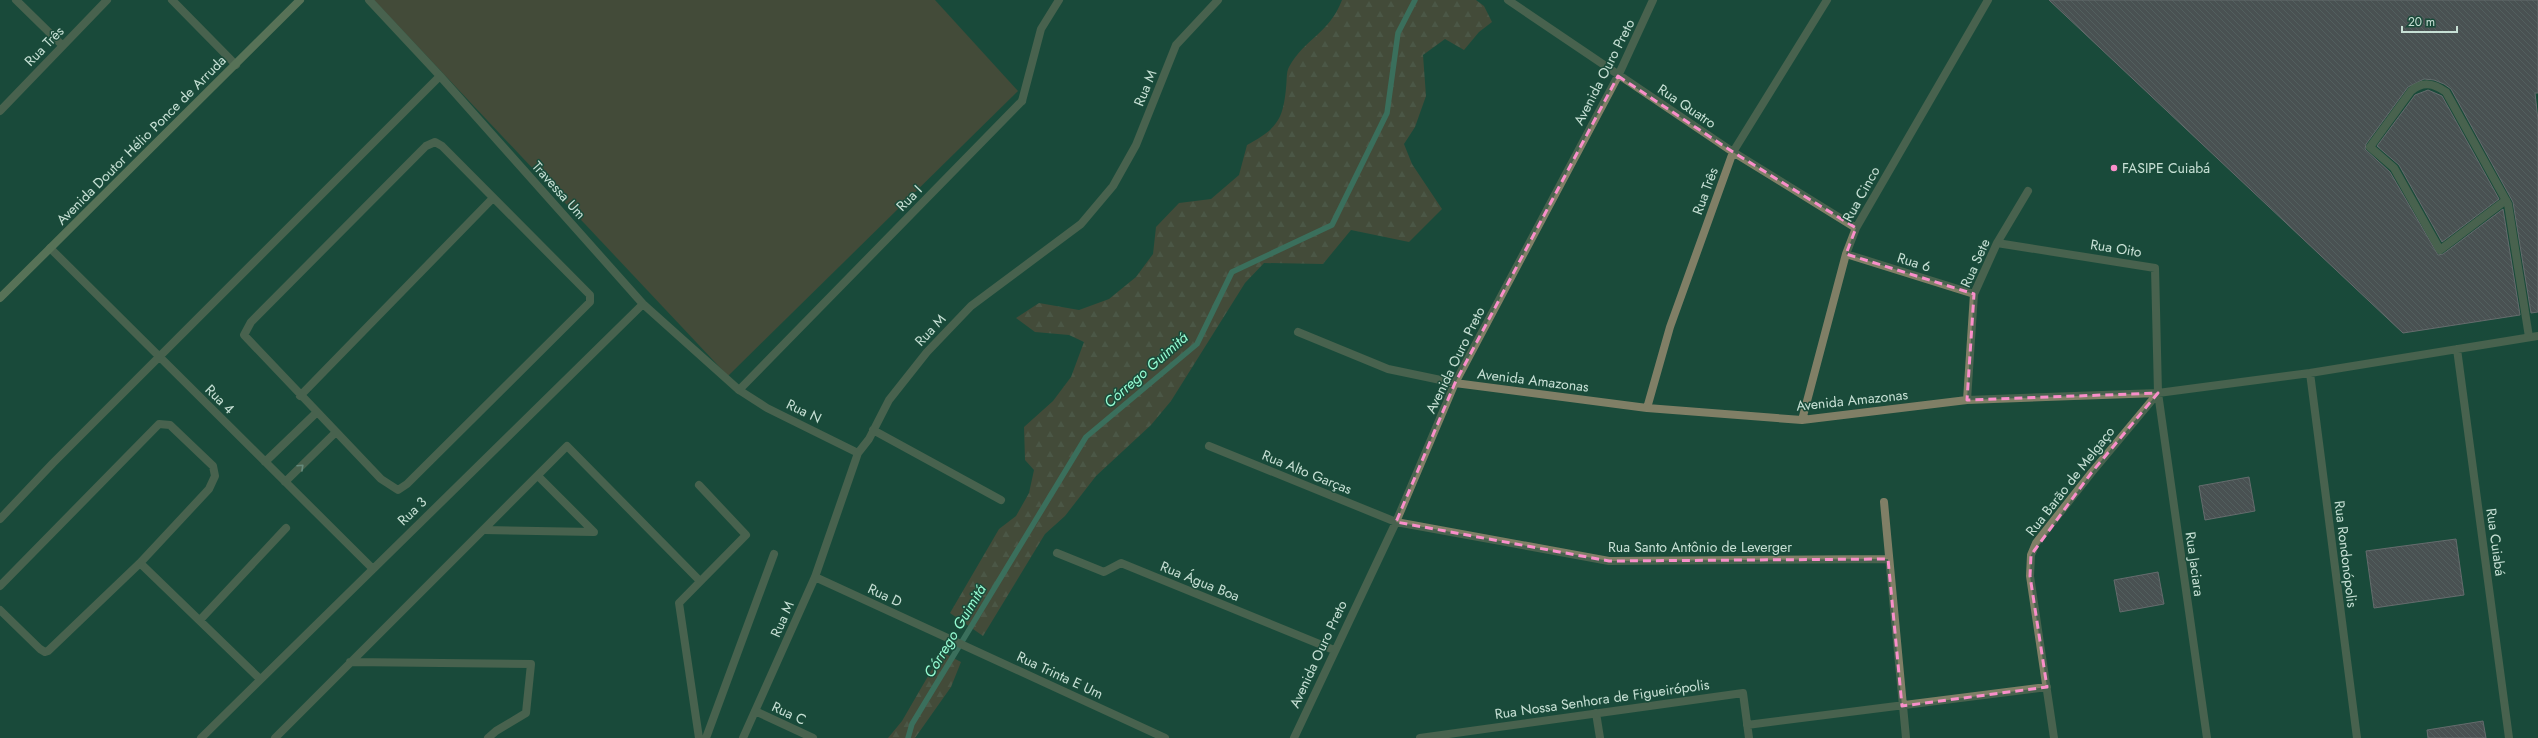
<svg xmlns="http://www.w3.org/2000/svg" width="2538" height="738" viewBox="0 0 2538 738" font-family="Jost,sans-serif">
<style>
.forest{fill:url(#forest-firs)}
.garden{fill:#754c38}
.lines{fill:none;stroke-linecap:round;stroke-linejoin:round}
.stream{stroke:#639b85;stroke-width:5.5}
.building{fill:url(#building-back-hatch);stroke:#bf93aa}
.lane{stroke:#807f66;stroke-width:8}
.street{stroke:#807f66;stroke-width:8}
.secondary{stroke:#a3a27a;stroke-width:8}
.oneway{stroke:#c0d6ca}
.marked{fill:none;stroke:#f98fca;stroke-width:3;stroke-dasharray:8 5;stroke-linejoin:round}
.poi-dot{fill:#f98fca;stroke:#1a4b3a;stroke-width:1.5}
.labels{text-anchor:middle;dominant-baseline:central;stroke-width:3;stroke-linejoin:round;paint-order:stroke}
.street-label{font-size:14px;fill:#c7e0d5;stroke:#1a4b3a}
.poi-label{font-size:14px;fill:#c7e0d5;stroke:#1a4b3a;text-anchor:start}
.water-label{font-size:15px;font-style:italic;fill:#96fcd3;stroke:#1a4b3a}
</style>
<defs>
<pattern id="forest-firs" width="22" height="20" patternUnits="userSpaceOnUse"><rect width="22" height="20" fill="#754c38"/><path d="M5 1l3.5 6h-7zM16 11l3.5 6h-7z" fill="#876654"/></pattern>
<pattern id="building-back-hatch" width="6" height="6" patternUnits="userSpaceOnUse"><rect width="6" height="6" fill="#835a70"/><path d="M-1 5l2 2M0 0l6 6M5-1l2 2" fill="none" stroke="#98798a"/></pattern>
</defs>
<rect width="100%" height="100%" fill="#1a4b3a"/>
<path class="forest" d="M1342 0H1476L1484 6 1492 22 1479 32 1464 50 1445 39 1423 55 1426 96 1415 127 1404 144 1412 164 1442 209 1409 242 1351 230 1323 264 1264 263 1245 283 1171 401 1151 425 1096 476 1065 516 1045 534 983 636 950 613 999 529 1016 516 1029 493 1034 470 1025 460 1024 427 1053 401 1071 377 1084 342 1069 335 1035 332 1016 318 1039 303 1079 310 1109 299 1136 277 1153 254 1156 227 1179 203 1211 199 1239 175 1247 145C1276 129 1283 121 1286 88 1287 82 1286 72 1289 67 1305 38 1329 34 1342 0Z
M942 652 961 662 951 687 915 738H888L902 721Z"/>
<path class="garden" d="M374 0H935L1018 91 728 376Z"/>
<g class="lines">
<path class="stream" d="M908 738 912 724 1086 437 1197 344 1232 272 1332 225 1387 113 1398 33 1415 0"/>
</g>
<path class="building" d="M2049 0H2538V93H2535L2538 120V312L2531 313 2513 202 2451 89 2444 84 2434 80 2424 79 2408 87 2366 144 2365 149 2390 172 2438 255 2443 254 2503 209 2520 315 2403 333Z
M2428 90 2442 96 2499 199 2442 242 2399 165 2377 146 2415 95Z
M2249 477 2255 511 2205 520 2199 486Z
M2456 539 2464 595 2374 608 2366 551Z
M2158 572 2164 604 2120 612 2114 580Z
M2483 721 2486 738H2428L2427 730Z"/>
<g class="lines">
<path class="lane" d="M2506 200 2440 250 2394 168 2370 147 2411 91C2423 81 2433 83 2446 92L2508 204 2529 337
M739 390 1022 101
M485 530 594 532 538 476
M350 662 531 664 526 713 496 731 488 738
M275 738 567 446 700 581
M699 738 679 603 746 535 699 485
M706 738 774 554"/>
<path class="street" d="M16 0 62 45
M172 0 236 65
M369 0 440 76 643 304 739 390 767 408 858 453
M1508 0 1733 152 1856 228
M1022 101 1041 29 1059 0
M0 111 107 0
M435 142 442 146 590 295V302L407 484 398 490 381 479 244 335 251 322 426 146Z
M1997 243 2155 268 2158 393 2207 738
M50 248 372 568
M1846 254 1974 294
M1298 332 1388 369 1455 383 1647 408 1802 420 1967 400 2158 393 2310 373 2538 336
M2457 349 2509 738
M2310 373 2357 738
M300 396 492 199
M1967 400 1974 294 1997 243 2028 191
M1647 408 1670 327 1733 152 1827 0
M1802 420 1846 254 1856 228 1988 0
M873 430 1001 500
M1209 446 1396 522 1609 561 1888 559
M265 462 316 413
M285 482 335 433
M1884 502 1906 738
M0 519 53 463 440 76
M1057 553 1104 572 1121 563 1334 650
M140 563 260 679
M815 577 1165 738
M0 586 159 424 170 425 213 466 215 476 209 489 140 563 48 651 45 652 40 649 0 610
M200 620 286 528
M755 711 813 738
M1596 713 1600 738
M1747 725 2047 687
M201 738 643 304
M743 738 815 577 858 453 869 439 889 400 927 352 971 306 1081 224 1113 186 1136 145 1176 45 1218 0
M1294 738 1396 522 1455 383 1618 76 1653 0
M1420 738 1743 693 1749 738
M2054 738 2030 576 2031 555 2036 543 2092 472 2158 393"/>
<path class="secondary" d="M0 298 300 0"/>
</g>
<defs><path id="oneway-chevron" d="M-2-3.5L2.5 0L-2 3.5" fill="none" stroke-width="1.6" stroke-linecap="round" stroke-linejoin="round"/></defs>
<use class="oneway" href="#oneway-chevron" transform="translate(301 467) rotate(-43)"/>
<path d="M0 0H2538V738H0ZM1618 76 1733 152 1856 228 1846 254 1974 294 1967 400 2158 393 2092 472 2031 555 2030 576 2047 687 1902 706 1888 559 1609 561 1396 522 1455 383Z" fill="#1a4b3a" fill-opacity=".55" fill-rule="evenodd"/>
<path class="marked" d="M1618 76 1733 152 1856 228 1846 254 1974 294 1967 400 2158 393 2092 472 2031 555 2030 576 2047 687 1902 706 1888 559 1609 561 1396 522 1455 383Z"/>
<circle class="poi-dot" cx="2114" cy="168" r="4"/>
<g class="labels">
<g class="street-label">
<text transform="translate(44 46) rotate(-46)">Rua Três</text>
<text transform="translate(1604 72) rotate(-63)">Avenida Ouro Preto</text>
<text transform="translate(1145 88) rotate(-68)">Rua M</text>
<text transform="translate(1687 106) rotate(34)">Rua Quatro</text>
<text transform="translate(141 140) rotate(-45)">Avenida Doutor Hélio Ponce de Arruda</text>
<text transform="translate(559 190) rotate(48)">Travessa Um</text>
<text transform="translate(1705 191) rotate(-70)">Rua Três</text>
<text transform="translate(1861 194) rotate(-61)">Rua Cinco</text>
<text transform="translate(909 198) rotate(-46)">Rua I</text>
<text transform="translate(2116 248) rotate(9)">Rua Oito</text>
<text transform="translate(1914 262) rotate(17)">Rua 6</text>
<text transform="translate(1975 263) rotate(-66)">Rua Sete</text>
<text transform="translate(930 330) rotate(-47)">Rua M</text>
<text transform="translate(1455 360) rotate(-64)">Avenida Ouro Preto</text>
<text transform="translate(1533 380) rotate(7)">Avenida Amazonas</text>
<text transform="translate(220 399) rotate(45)">Rua 4</text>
<text transform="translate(1852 400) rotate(-6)">Avenida Amazonas</text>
<text transform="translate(804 411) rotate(26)">Rua N</text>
<text transform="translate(1307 472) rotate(22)">Rua Alto Garças</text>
<text transform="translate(2070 481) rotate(-52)">Rua Barão de Melgaço</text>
<text transform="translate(412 511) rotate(-44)">Rua 3</text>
<text transform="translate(2496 542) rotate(82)">Rua Cuiabá</text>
<text x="1700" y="547">Rua Santo Antônio de Leverger</text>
<text transform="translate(2346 554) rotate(83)">Rua Rondonópolis</text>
<text transform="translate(2195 564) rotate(82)">Rua Jaciara</text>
<text transform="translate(1200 581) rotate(22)">Rua Água Boa</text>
<text transform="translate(885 595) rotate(25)">Rua D</text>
<text transform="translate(782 619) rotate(-66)">Rua M</text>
<text transform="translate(1318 654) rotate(-65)">Avenida Ouro Preto</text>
<text transform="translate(1060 675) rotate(25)">Rua Trinta E Um</text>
<text transform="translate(1602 699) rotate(-8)">Rua Nossa Senhora de Figueirópolis</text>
<text transform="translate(789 713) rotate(25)">Rua C</text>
</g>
<g class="poi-label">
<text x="2122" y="168">FASIPE Cuiabá</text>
</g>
<g class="water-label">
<text transform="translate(1146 370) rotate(-41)">Córrego Guimitá</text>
<text transform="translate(955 631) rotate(-59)">Córrego Guimitá</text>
</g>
</g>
<path d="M2402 26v6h55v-6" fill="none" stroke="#c7e0d5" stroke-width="2"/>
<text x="2408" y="26" font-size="12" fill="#c7e0d5" stroke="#1a4b3a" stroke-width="3" paint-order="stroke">20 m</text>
</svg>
